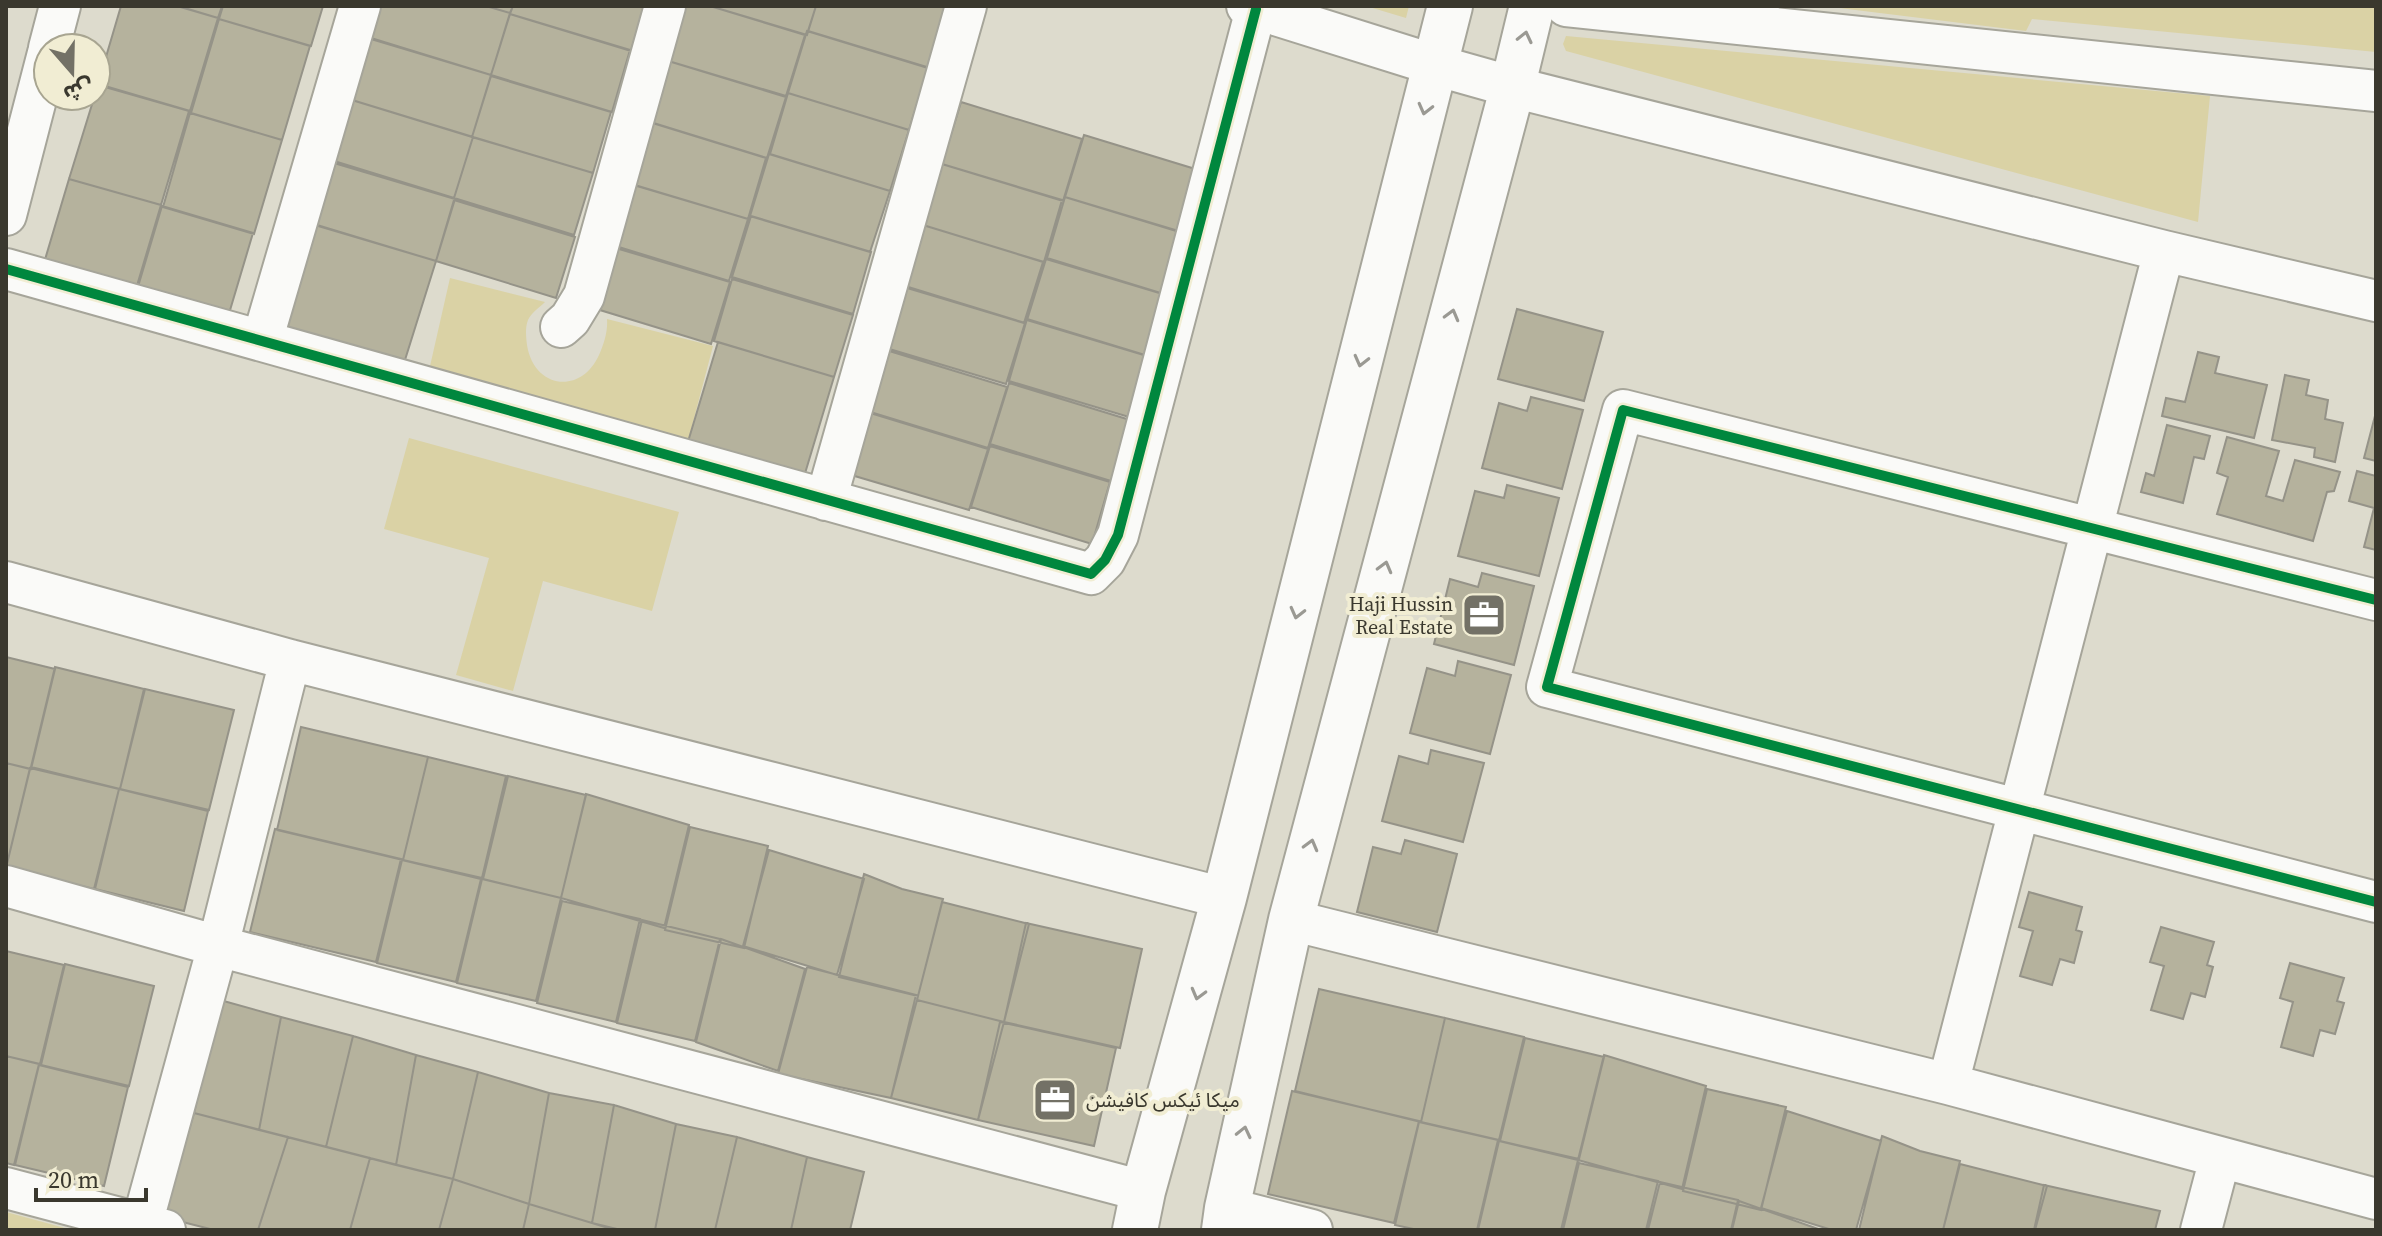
<svg xmlns="http://www.w3.org/2000/svg" width="2382" height="1236" viewBox="0 0 2382 1236" font-family="'Source Serif 4','Noto Sans Arabic',serif">
<style>
.green{fill:#dad2a5}
.building{fill:#b5b29d;stroke:#959388;stroke-width:2}
.lines{fill:none;stroke-linecap:round;stroke-linejoin:round}
.minor-casing{stroke:#a6a59a;stroke-width:44}
.tertiary-casing{stroke:#a6a59a;stroke-width:48}
.minor{stroke:#fafaf8;stroke-width:40}
.tertiary{stroke:#fafaf8;stroke-width:44}
.cycleway-casing{stroke:#f1edd3;stroke-width:15}
.cycleway{stroke:#00873e;stroke-width:10}
.oneway{stroke:#9a9993}
.labels{text-anchor:middle;dominant-baseline:central;stroke-width:8;stroke-linejoin:round;paint-order:stroke}
.poi-label{font-size:20px;fill:#3a382e;stroke:#f1edd3;text-anchor:end}
</style>
<rect width="100%" height="100%" fill="#dddbcd"/>
<path class="green" d="M1366 6H1409L1406 18Z
M1823 6H2376V52L2032 19 2026 31Z
M1566 36 2210 96 2198 222 1566 51 1563 44Z
M450 278 545 302C540 307 531 313 528 320 525 328 526 336 527 345 534 389 581 395 599 355 604 344 608 331 607 319L713 346 687 445 428 375Z
M409 438 679 512 652 611 543 581 513 691 456 675 489 558 384 529Z
M6 1212 72 1230H6Z"/>
<path class="building" d="M121 6H177L218 18 190 111 98 84Z
M178 6H222L218 18Z
M223 6H323L311 46 219 19Z
M381 6H486L510 13 491 75 371 38Z
M486 6H513L510 13Z
M513 6H644L631 51 510 14Z
M682 6H710L805 35 786 96 665 60Z
M710 6H816L807 35Z
M816 6H949L930 68 808 31Z
M510 14 630 50 612 112 491 75Z
M219 19 310 46 282 140 191 113Z
M807 31 928 68 909 130 788 93Z
M371 39 491 75 472 137 352 100Z
M665 60 786 97 767 158 647 121Z
M491 76 611 112 593 173 472 137Z
M98 85 189 111 161 205 69 179Z
M788 93 909 130 890 191 770 154Z
M352 100 473 137 454 198 334 161Z
M961 102 1082 139 1063 201 942 164Z
M190 113 282 140 254 234 163 207Z
M646 121 766 158 748 219 627 183Z
M1084 135 1205 172 1186 234 1065 197Z
M473 137 593 173 574 235 454 198Z
M769 154 890 191 870 252 750 216Z
M334 163 455 199 436 261 315 225Z
M942 164 1062 200 1044 262 923 225Z
M69 179 161 205 133 299 41 273Z
M628 183 748 219 729 281 609 244Z
M1065 197 1185 233 1167 295 1047 258Z
M454 200 575 237 556 298 436 261Z
M162 206 253 233 225 327 134 300Z
M751 216 871 252 853 314 732 277Z
M317 225 436 261 399 379 281 343Z
M923 225 1043 262 1024 323 904 287Z
M609 246 730 282 711 344 590 307Z
M1046 259 1166 295 1147 356 1027 320Z
M732 279 853 315 834 377 714 341Z
M905 286 1025 323 1006 384 886 348Z
M1517 309 1603 332 1584 401 1498 379Z
M1027 319 1148 356 1129 417 1009 381Z
M718 342 834 377 803 480 687 445Z
M886 350 1007 387 988 448 867 411Z
M2198 352 2219 357 2215 373 2267 385 2254 438 2162 416 2166 398 2185 402Z
M2285 375 2309 380 2306 395 2328 400 2325 419 2343 423 2335 462 2314 457 2315 448 2272 440Z
M1009 383 1130 420 1111 481 990 444Z
M1531 397 1583 410 1562 489 1482 468 1499 403 1527 411Z
M867 412 988 449 969 510 848 474Z
M2376 412V461L2364 458Z
M2167 425 2210 436 2204 459 2194 457 2183 503 2141 492 2146 473 2154 476Z
M2227 437 2279 451 2266 496 2283 501 2295 460 2340 472 2334 491 2327 492 2313 541 2217 514 2228 477 2217 473Z
M990 446 1110 482 1092 544 971 507Z
M2357 471 2376 476V550L2364 547 2374 508 2349 501Z
M1507 485 1559 498 1539 576 1458 556 1475 491 1504 498Z
M1482 573 1534 586 1514 665 1434 644 1450 579 1478 587Z
M6 657 55 669 31 769 6 763Z
M1458 661 1511 675 1490 754 1410 733 1427 668 1455 676Z
M55 667 144 689 120 789 31 767Z
M145 689 234 710 209 810 120 789Z
M301 727 428 757 403 860 277 830Z
M1431 750 1484 763 1463 842 1382 821 1399 756 1428 764Z
M428 757 506 776 482 878 403 860Z
M6 763 30 769 6 868Z
M30 768 119 789 94 889 6 868Z
M508 776 586 795 561 898 483 879Z
M119 789 208 811 184 911 95 889Z
M586 794 689 825 664 928 561 898Z
M690 827 768 846 744 948 665 930Z
M275 829 401 859 376 962 250 932Z
M1405 840 1457 854 1437 932 1357 912 1373 847 1401 854Z
M769 850 864 879 837 975 743 946Z
M402 860 481 879 456 982 377 963Z
M864 874 902 889 943 899 918 996 839 977Z
M482 879 561 898 536 1001 457 983Z
M2029 892 2082 907 2076 930 2082 932 2074 963 2060 959 2052 985 2020 976 2033 931 2019 927Z
M562 901 640 919 616 1022 537 1003Z
M942 902 1029 924 1004 1022 917 1000Z
M642 920 720 939 695 1041 617 1023Z
M1026 923 1142 949 1120 1048 1004 1022Z
M2161 927 2214 942 2207 965 2213 967 2205 997 2191 993 2183 1019 2151 1010 2164 966 2150 962Z
M721 939 805 969 778 1071 696 1042Z
M6 951 64 965 40 1064 6 1056Z
M2290 963 2344 978 2337 1001 2344 1003 2335 1034 2320 1030 2313 1056 2281 1047 2293 1002 2280 998Z
M65 964 154 986 129 1086 41 1065Z
M807 967 916 995 891 1098 778 1074Z
M1319 989 1445 1018 1421 1122 1295 1091Z
M220 1000 281 1017 259 1130 194 1113Z
M917 1000 1004 1022 978 1120 891 1098Z
M281 1017 353 1036 326 1147 259 1130Z
M1445 1018 1524 1037 1499 1140 1421 1122Z
M1000 1022 1116 1048 1094 1146 978 1120Z
M353 1036 416 1055 396 1165 326 1147Z
M1525 1038 1604 1057 1579 1159 1500 1141Z
M416 1055 478 1072 453 1179 396 1165Z
M1604 1055 1706 1086 1682 1189 1578 1160Z
M6 1056 39 1064 14 1165 6 1163Z
M39 1065 128 1087 104 1186 15 1165Z
M478 1072 549 1093 529 1204 453 1179Z
M1707 1089 1786 1107 1761 1210 1683 1191Z
M1292 1091 1419 1121 1394 1223 1268 1194Z
M549 1093 614 1105 592 1223 529 1204Z
M614 1105 676 1124 655 1230H621L592 1223Z
M1787 1111 1881 1141 1856 1230H1832L1761 1208Z
M194 1113 288 1137 258 1230H214L163 1217Z
M1419 1122 1498 1140 1477 1230H1418L1395 1225Z
M676 1124 737 1137 715 1230H655Z
M1882 1136 1920 1151 1960 1161 1943 1230H1859Z
M288 1137 370 1158 350 1230H258Z
M737 1137 807 1157 791 1230H715Z
M1499 1141 1578 1160 1561 1230H1478Z
M807 1157 864 1172 850 1230H791Z
M370 1158 453 1179 439 1230H350Z
M1579 1163 1658 1181 1646 1230H1563Z
M1960 1164 2047 1186 2035 1230H1943Z
M453 1179 529 1204 523 1230H439Z
M1660 1182 1738 1200 1731 1230H1648Z
M2044 1185 2160 1211 2155 1230H2034Z
M1739 1201 1821 1230H1732Z
M529 1204 592 1223 615 1230H523Z"/>
<g class="lines">
<g class="minor-casing">
<path id="minor" d="M1247 6 1435 65 1513 87 2164 251 2376 301
M1566 6 2376 91
M49 48 60 6
M6 215 48 53
M6 269 1091 574 1105 560 1118 535 1256 9
M561 327 570 319 584 296 665 6
M262 341 360 6
M826 500 966 6
M6 582 290 660 1224 898
M2376 600 1623 410 1547 687 2376 902
M6 886 218 946 1143 1191
M1291 920 1948 1084 2376 1199
M1948 1084 2164 251
M6 1188 165 1230
M1227 1208 1312 1230
M142 1224 218 946 290 660
M2201 1230 2220 1158"/>
</g>
<g class="tertiary-casing">
<path id="tertiary" d="M1135 1230 1143 1191 1224 898 1450 6
M1224 1230 1227 1208 1291 920 1510 97 1532 6"/>
</g>
<use href="#minor" class="minor"/>
<use href="#tertiary" class="tertiary"/>
<g class="cycleway-casing">
<path id="cycleway" d="M6 269 1091 574 1105 560 1118 535 1256 9
M2376 600 1623 410 1547 687 2376 902"/>
</g>
<use href="#cycleway" class="cycleway"/>
</g>
<defs><path id="oneway-chevron" d="M-2-3.5L2.5 0L-2 3.5" fill="none" stroke-width="1.6" stroke-linecap="round" stroke-linejoin="round" transform="scale(2)"/></defs>
<g class="oneway">
<use href="#oneway-chevron" transform="translate(1525 37) rotate(-77)"/>
<use href="#oneway-chevron" transform="translate(1425 109) rotate(104)"/>
<use href="#oneway-chevron" transform="translate(1452 315) rotate(-75)"/>
<use href="#oneway-chevron" transform="translate(1361 361) rotate(104)"/>
<use href="#oneway-chevron" transform="translate(1385 567) rotate(-75)"/>
<use href="#oneway-chevron" transform="translate(1297 613) rotate(104)"/>
<use href="#oneway-chevron" transform="translate(1311 845) rotate(-75)"/>
<use href="#oneway-chevron" transform="translate(1198 994) rotate(105)"/>
<use href="#oneway-chevron" transform="translate(1244 1132) rotate(-77)"/>
</g>
<defs>
<g id="office-square" transform="scale(2.3)"><rect x="-9" y="-9" width="18" height="18" rx="4" fill="#737166" stroke="#f1edd3"/><path d="M-6-3h4V-5.5h4V-3h4V5H-6ZM-1-4.5V-3h2v-1.5ZM-6 0V1H6V0Z" fill="#fff"/></g>
</defs>
<g fill-rule="evenodd">
<use href="#office-square" x="1484" y="615"/>
<use href="#office-square" x="1055" y="1100"/>
</g>
<g class="labels">
<g class="poi-label">
<text x="1453" y="604">Haji Hussin<tspan x="1453" dy="23">Real Estate</tspan></text>
<text x="1086" y="1100" text-anchor="start">میکا ئیکس کافیشن</text>
</g>
</g>
<rect width="2382" height="1236" fill="none" stroke="#3a382e" stroke-width="16"/>
<g transform="translate(72 72) rotate(160)"><circle r="38" fill="#f1edd3" stroke="#a8a591" stroke-width="2"/>
<path d="M0-6L14 30L0 20L-14 30Z" fill="#737166"/>
<text y="-12" font-size="22" font-weight="bold" text-anchor="middle" fill="#3a382e">ش</text>
</g>
<path d="M36 1188v12h110v-12" fill="none" stroke="#3a382e" stroke-width="4"/>
<text x="48" y="1188" font-size="24" fill="#3a382e" stroke="#f1edd3" stroke-width="6" paint-order="stroke">20 m</text>
</svg>
